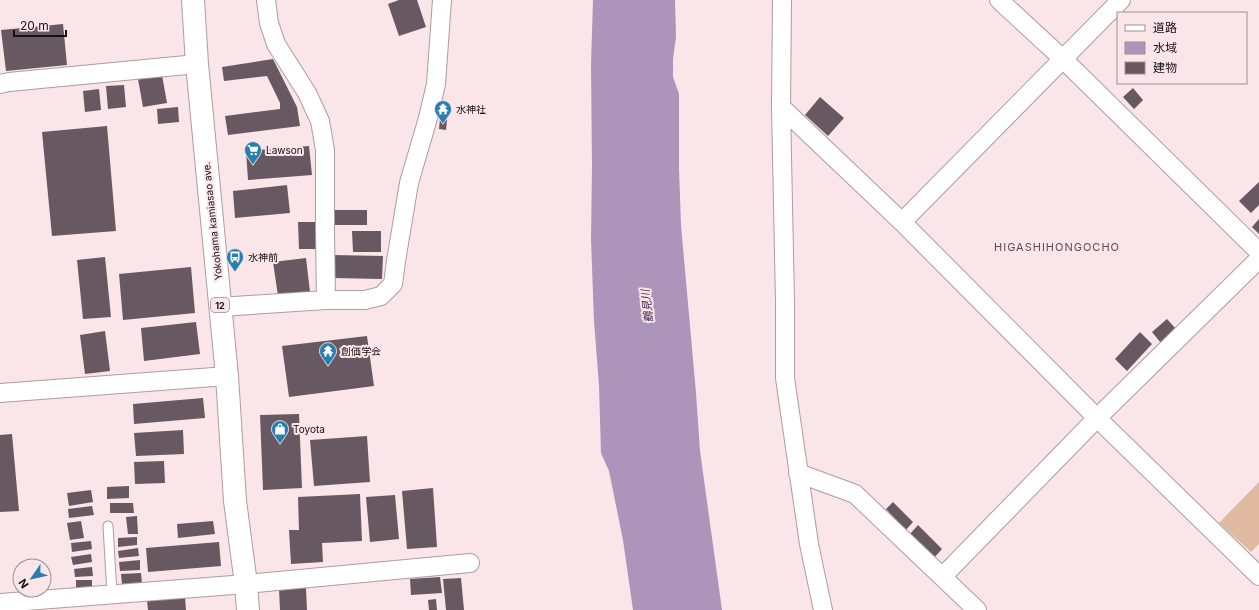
<svg xmlns="http://www.w3.org/2000/svg" width="1259" height="610" viewBox="0 0 1259 610" font-family="Inter,'Noto Sans JP',sans-serif">
<style>
.green{fill:#dfbaa0}
.water{fill:#ad94ba}
.building{fill:#675861}
.lines{fill:none;stroke-linecap:round;stroke-linejoin:round}
.lane-casing{stroke:#af9c9f;stroke-width:11}
.street-casing{stroke:#af9c9f;stroke-width:20}
.primary-casing{stroke:#af9c9f;stroke-width:24}
.lane{stroke:#fff;stroke-width:9}
.street{stroke:#fff;stroke-width:18}
.primary{stroke:#fff;stroke-width:22}
.labels{text-anchor:middle;dominant-baseline:central;stroke-width:4;stroke-linejoin:round;paint-order:stroke}
.shield{fill:#fae5e9;stroke:#5a4f51;stroke-width:1}
.shield-label{font-size:9px;font-weight:bold;fill:#160f10}
.poi-label{font-size:10px;fill:#160f10;stroke:#fae5e9;text-anchor:start}
.street-label{font-size:10px;fill:#160f10;stroke:#fae5e9}
.neighbourhood-label{font-size:11px;letter-spacing:1px;fill:#5e4d50;stroke:#fae5e9}
.water-label{font-size:11px;font-style:italic;fill:#3c1b4b;stroke:#fae5e9}
</style>
<rect width="100%" height="100%" fill="#fae5e9"/>
<path class="green" d="M1259 482V544L1251 552 1219 523Z"/>
<path class="water" d="M593 0H675L676 37 673 59V77L679 94V169L681 225 696 393 700 451 722 610H633L623 540 609 471 601 453 599 385 594 321 591 239 592 166 591 65Z"/>
<path class="building" d="M399 0H417L426 27 399 36 388 4Z
M63 24 67 65 6 71 1 30Z
M273 59 297 107 300 126 228 135 225 116 280 109V103L267 76 224 81 222 67Z
M162 75 167 103 143 107 138 79Z
M124 85 126 107 108 109 106 86Z
M1133 88 1143 100 1134 109 1123 97Z
M99 89 101 110 85 112 83 91Z
M820 97 844 118 828 136 805 115Z
M178 107 179 122 158 124 157 109Z
M440 119 447 120 446 130 439 129Z
M107 126 116 231 52 236 42 132Z
M309 146 312 175 248 180 246 151Z
M1259 182V205L1251 213 1239 201Z
M287 185 290 213 235 218 233 191Z
M331 210H367V225H331Z
M1259 219V234L1252 227Z
M298 222H317V249H299Z
M352 231H381V252H353Z
M333 255 383 256 382 279 333 278Z
M105 257 111 317 83 319 77 260Z
M306 258 310 292 278 296 273 262Z
M191 267 195 313 123 320 119 274Z
M1167 319 1176 329 1161 343 1152 332Z
M196 322 200 354 144 361 141 328Z
M105 331 110 371 85 374 80 335Z
M1140 332 1152 344 1127 371 1115 359Z
M367 336 374 386 289 397 282 346Z
M203 398 205 418 134 424 133 404Z
M299 414 302 488 263 490 260 415Z
M183 430 184 454 136 456 134 433Z
M12 434 19 511 0 512V435Z
M367 436 370 482 314 486 310 440Z
M164 461 165 483 135 484 134 462Z
M129 486V498L107 499V487Z
M433 488 437 547 407 549 402 491Z
M91 490 93 502 69 506 67 493Z
M360 494 362 541 322 543 323 562 291 564 289 530H299L298 497Z
M395 495 399 539 370 542 366 497Z
M893 502 913 522 906 530 886 509Z
M110 503H133L134 513H110Z
M92 506 94 515 69 518 68 509Z
M137 516 138 534H128L126 517Z
M81 521 84 538 70 540 67 523Z
M213 521 215 534 178 538 177 524Z
M918 525 942 549 934 558 910 534Z
M137 537V545L118 547V538Z
M91 541 92 549 72 552 71 543Z
M219 542 221 566 148 572 146 548Z
M138 548 139 556 119 558 118 551Z
M91 554 92 562 73 565 71 557Z
M140 560V570L120 571 119 562Z
M92 567 93 576 75 577 74 569Z
M141 573 142 583 122 584 121 574Z
M440 577 442 593 411 595 410 579Z
M461 578 464 610H446L443 579Z
M76 580H92V587H76Z
M306 588 307 610H280L279 589Z
M185 597 186 610H148L147 600Z
M436 599 437 610H429L428 600Z"/>
<g class="lines">
<g class="lane-casing">
<path id="lane" d="M108 526 112 594"/>
</g>
<g class="street-casing">
<path id="street" d="M266 0 269 23 276 44 307 93 320 121 325 150V231L326 300
M782 0 781 107 785 302V378L809 544 823 610
M999 0 1063 59 1259 252
M0 84 9 82 197 64
M781 107 902 222 1097 418 1259 576
M902 222 1121 0
M220 307 326 300H365L381 296 393 284 396 261 409 183 428 118 436 84 442 0
M0 393 227 376
M798 473 855 494 977 610
M943 576 1097 418 1259 259
M0 603 246 584 470 563"/>
</g>
<g class="primary-casing">
<path id="primary" d="M193 0 197 64 227 376 235 501 246 584 248 610"/>
</g>
<use href="#lane" class="lane"/>
<use href="#street" class="street"/>
<use href="#primary" class="primary"/>
</g>
<defs>
<g id="temple-pin" transform="scale(0.9)"><path d="M0 17L-7.5 6A9.5 9.5 0 1 1 7.5 6Z" fill="#267fad" stroke="#fae5e9"/><path d="M0-6L5-2H3V0L6.5 2.5H4V6H1.5V3h-3V6H-4V2.5H-6.5L-3 0V-2H-5Z" fill="#fff"/></g>
<g id="supermarket-pin" transform="scale(0.9)"><path d="M0 17L-7.5 6A9.5 9.5 0 1 1 7.5 6Z" fill="#267fad" stroke="#fae5e9"/><path d="M-6-5.5h2.5l.6 2H6L4.5 2H-2.5L-4.4-4H-6ZM-1.5 3.2a1.3 1.3 0 1 0 .1 0ZM3 3.2a1.3 1.3 0 1 0 .1 0Z" fill="#fff"/></g>
<g id="bus-pin" transform="scale(0.9)"><path d="M0 17L-7.5 6A9.5 9.5 0 1 1 7.5 6Z" fill="#267fad" stroke="#fae5e9"/><path d="M-5-6H5V4H4V6H2V4H-2V6H-4V4H-5ZM-3.5-4V0h7V-4ZM-3.5 1.2v1.5H-2V1.2ZM2 1.2v1.5H3.5V1.2Z" fill="#fff"/></g>
<g id="shop-pin" transform="scale(0.9)"><path d="M0 17L-7.5 6A9.5 9.5 0 1 1 7.5 6Z" fill="#267fad" stroke="#fae5e9"/><path d="M-5-2.5h2.3a2.7 3.5 0 0 1 5.4 0H5L5.5 6h-11ZM-1.5-2.5h3a1.5 2.3 0 0 0-3 0Z" fill="#fff"/></g>
</defs>
<g fill-rule="evenodd">
<use href="#temple-pin" x="443" y="109"/>
<use href="#supermarket-pin" x="253" y="150"/>
<use href="#bus-pin" x="235" y="257"/>
<use href="#temple-pin" x="328" y="351"/>
<use href="#shop-pin" x="280" y="429"/>
</g>
<g class="labels">
<rect class="shield" x="211" y="298" width="18" height="14" rx="3"/>
<g class="shield-label">
<text x="220" y="305">12</text>
</g>
<g class="poi-label">
<text x="456" y="109">水神社</text>
<text x="266" y="150">Lawson</text>
<text x="248" y="257">水神前</text>
<text x="341" y="351">創価学会</text>
<text x="293" y="429">Toyota</text>
</g>
<g class="street-label">
<text transform="translate(212 221) rotate(-96)">Yokohama kamiasao ave.</text>
</g>
<g class="neighbourhood-label">
<text x="1057" y="247">HIGASHIHONGOCHO</text>
</g>
<g class="water-label">
<text transform="translate(647 306) rotate(-97)">鶴見川</text>
</g>
</g>
<rect x="1117" y="12" width="130" height="72" fill="#fae5e9" stroke="#9f8f92"/>
<rect x="1125" y="25" width="20" height="6" fill="#ffffff" stroke="#9f8f92"/>
<text x="1153" y="32" font-size="12" fill="#160f10">道路</text>
<rect x="1125" y="42" width="20" height="12" fill="#ad94ba" stroke="#9f8f92"/>
<text x="1153" y="52" font-size="12" fill="#160f10">水域</text>
<rect x="1125" y="62" width="20" height="12" fill="#675861" stroke="#9f8f92"/>
<text x="1153" y="72" font-size="12" fill="#160f10">建物</text>
<g transform="translate(32 578) rotate(236)"><circle r="19" fill="#fae5e9" stroke="#9f8f92"/>
<path d="M0-3L7 15L0 10L-7 15Z" fill="#267fad"/>
<text y="-6" font-size="11" font-weight="bold" text-anchor="middle" fill="#160f10">N</text>
</g>
<path d="M14 30v6h52v-6" fill="none" stroke="#160f10" stroke-width="2"/>
<text x="20" y="30" font-size="12" fill="#160f10" stroke="#fae5e9" stroke-width="3" paint-order="stroke">20 m</text>
</svg>
